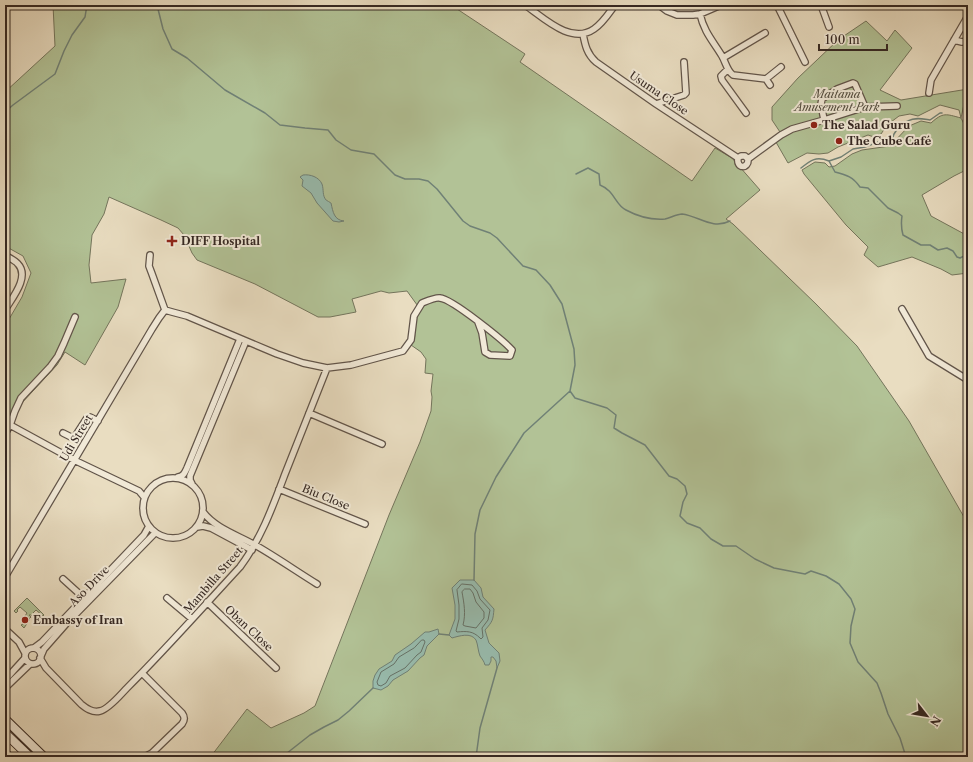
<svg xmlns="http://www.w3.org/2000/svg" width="973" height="762" viewBox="0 0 973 762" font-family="'Libre Caslon Text',serif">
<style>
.green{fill:#b2c296;stroke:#74755c}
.water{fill:#98bcae;stroke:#708176}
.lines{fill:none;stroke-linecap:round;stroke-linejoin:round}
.shore{stroke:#667268;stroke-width:1}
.stream{stroke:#708176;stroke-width:1.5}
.street-casing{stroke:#62554a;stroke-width:8}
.secondary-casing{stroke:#352823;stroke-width:10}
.street{stroke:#f1e9d7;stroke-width:5.5}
.secondary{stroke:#f1e9d7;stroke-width:8}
.poi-dot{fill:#8f2418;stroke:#f1e9d7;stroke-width:1.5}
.labels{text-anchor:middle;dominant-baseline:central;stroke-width:4;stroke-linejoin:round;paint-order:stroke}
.street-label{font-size:11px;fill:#352823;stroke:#f1e9d7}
.park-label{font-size:11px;font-style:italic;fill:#544e40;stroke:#f1e9d7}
.poi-label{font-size:11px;font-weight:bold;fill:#352823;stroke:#f1e9d7;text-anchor:start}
</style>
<rect width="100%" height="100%" fill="#e9ddc1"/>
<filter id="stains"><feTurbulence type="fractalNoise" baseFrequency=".005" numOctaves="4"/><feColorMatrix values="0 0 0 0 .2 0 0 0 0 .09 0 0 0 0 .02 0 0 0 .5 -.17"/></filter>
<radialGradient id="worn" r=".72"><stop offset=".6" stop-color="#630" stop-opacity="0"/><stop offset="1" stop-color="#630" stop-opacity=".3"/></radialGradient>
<path class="green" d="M53 5H451L525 54 520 62 692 181 715 148 732 158 760 190 726 219 733 224 816 304 857 346 909 421 968 524V757H210L215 751 247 709 271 728 304 713 315 706 389 515 420 442 431 411 432 397 431 391 433 374 425 373 426 359 421 352 411 345C417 335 414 336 414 326 414 320 417 314 420 309L407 291 389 293 381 291 352 299 356 312 330 317H318L255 284 197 260 192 253 184 235 178 228 161 220 109 197 104 214 92 235 89 265 91 283 126 279 118 307 85 365 65 352 57 365 20 405 5 443V326L22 297 31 273 23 256 5 246V92L55 46Z
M866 21 887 41 895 30 912 48 880 90 901 100 968 89V96L964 104 961 118 968 132V169L954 176 922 195 931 216 968 236V273L952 275 941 269 912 257 878 267 864 255 868 247 846 225 804 174 802 170 815 162 825 163 829 167 835 166 852 154 862 150 890 146 909 126 921 121 931 123C943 112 946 114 961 118L959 110 940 105 918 116 910 114 899 116 887 125 881 134 874 137 868 135 838 147 828 153 819 154 807 153 788 163 773 137 780 132 772 120V107L798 78 838 40Z
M27 598 44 615 43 616 36 610 33 613 34 614 32 616 31 615H29L31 617 29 619V621L27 622 26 625 24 628 21 625 25 623V620L23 619 27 613 20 607 17 610 18 611 16 613 14 611Z
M5 746 16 757H5Z"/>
<path class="water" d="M303 175C310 174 319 177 322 184 324 190 322 195 326 200 326 200 331 203 331 203 333 212 334 220 344 221L339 222 333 221 317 203 311 193 302 186 303 180 300 177Z
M460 580H474L481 588 483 597 494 609C493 620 493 621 485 630L489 643 499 653 500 661 497 668 496 661 493 657H491V661L489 665H485C484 661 482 659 480 656 478 651 478 645 476 640 471 632 459 636 452 638L449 635 455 619V605L452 588Z
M438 629 439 634 427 646 424 655 420 658 408 671 393 680 388 686 381 690 373 688V681L375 675 379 669 392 661 395 655 411 644 425 632H429Z"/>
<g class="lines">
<path class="shore" d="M462 584 472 585 477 591 480 599 490 610 488 620 482 628 483 637 481 639 480 638C473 631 467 631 457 632L456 631 459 619V605L457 590Z
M465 589H470L473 593 476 602 484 612V618L476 628 465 626 463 625C466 614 464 603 462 592Z
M422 640H424L425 642 421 652 417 655 405 668 390 676 386 683 381 686 378 685 377 682 381 672 394 664 399 657 414 648Z"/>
<path class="stream" d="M157 5 163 29 172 49 187 58 225 90 265 113 280 125 305 128 328 130 336 140 351 150 374 154 395 175 405 179H419L428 181 437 189 463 221 470 226 490 233 497 238 523 266 536 270 550 285 562 304 574 349 575 365 570 391 575 398 607 408 616 415 614 428 622 433 645 445 669 476 677 479 685 486 687 494 683 502 680 516 687 523 700 528 711 539 723 546H736L755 559 774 568 805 574 811 571 826 576 839 584 851 599 855 609 851 626 850 643 858 662 877 683 881 693 888 714 900 738 906 757
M5 112 13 105 55 74 64 51 72 35 85 17 87 5
M829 161 835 172C847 175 853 177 860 187L868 188 888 208 898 213 902 216C901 223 901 228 903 235L921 245H930L938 250 947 248 953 251 957 257 960 258 968 254
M801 168C811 160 816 156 829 161L841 157 853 149 865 147 878 142C882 145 888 146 892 140 893 139 893 136 894 134 897 129 902 123 908 121 915 117 923 119 930 120L940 113H942
M576 174 588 168 599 174 600 185C615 191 615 205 626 210 637 216 652 220 665 219 670 218 677 214 682 214 699 216 712 230 730 221
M474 580 475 534 480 510 496 477 524 433 570 391
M439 634 449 635
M282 757 310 735 324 727 338 720 349 711 373 688
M476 757 480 728 497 668"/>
<g class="street-casing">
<path id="street" d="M525 5C544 18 571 45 594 29 603 23 609 13 615 5
M659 5 667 11 677 15H693L700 14 721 5
M777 5 805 62
M821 5 829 27
M700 14C704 32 713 41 722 56 726 63 727 71 733 75L766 79 781 67
M583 34C585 45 587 54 596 62L656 104 738 158
M954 40 962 42 968 41
M723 58 765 33
M728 69 721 76 722 80 746 113
M766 79 770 85
M929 93 931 80 968 16
M656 104 684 95 686 93 684 62
M824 120 865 107 897 106
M748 159 745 156H741L738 158C736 169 749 169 748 159L781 135 792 129 824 120 821 104 822 99 837 89 853 83 855 84 865 107
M5 255C9 258 15 260 18 264 30 277 12 298 5 310
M150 255 149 266 152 274 165 310 172 312 187 316 277 354 303 363 327 368 351 365 403 351 411 340 414 316 422 303C427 301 436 297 440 298 452 299 503 340 512 350L510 356 490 355 485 352 482 333 478 322
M902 309 929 356 968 380
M309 413 382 444
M10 425 15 411 21 398 50 367 58 356 64 343 75 317
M63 433 73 438 76 435 87 418 90 417 98 421
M5 434 10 425 74 460 139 491 144 497
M178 477C184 476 185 472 187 468L240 339
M143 508a30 30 0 1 1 60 0a30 30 0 1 1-60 0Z
M192 484 190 480V476L246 341
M279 489 365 524
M203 512C215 528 237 535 255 545 276 557 296 571 317 584
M197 527 203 526 211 528 252 550
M5 577 152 329 159 318 165 310
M63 579 84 598
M167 598 192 619
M207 602 276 668
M5 629 19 642 25 653
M34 648 42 642 144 535 149 526
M25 656a8 8 0 1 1 16 0a8 8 0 1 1-16 0Z
M41 656 44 649 66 624 155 533
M40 658 46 668 81 704C86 708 92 713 100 711 109 709 121 694 127 688 166 649 203 607 240 567 261 539 273 506 285 474 299 439 313 403 327 368
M142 673 182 713C185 717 185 720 182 724L152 753 144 757
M5 680 25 658
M5 688 30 664"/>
</g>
<g class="secondary-casing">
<path id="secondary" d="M5 719 44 757
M5 733 30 757"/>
</g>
<use href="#street" class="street"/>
<use href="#secondary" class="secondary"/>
</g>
<g class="poi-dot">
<circle cx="814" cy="125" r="4"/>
<circle cx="839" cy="141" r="4"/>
<path d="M170 235h4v4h4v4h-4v4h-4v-4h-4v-4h4z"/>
<circle cx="25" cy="620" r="4"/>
</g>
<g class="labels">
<g class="street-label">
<text transform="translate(659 93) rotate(34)">Usuma Close</text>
<text transform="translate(76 438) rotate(-59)">Udi Street</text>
<text transform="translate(326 497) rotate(22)">Biu Close</text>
<text transform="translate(213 580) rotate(-49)">Mambilla Street</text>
<text transform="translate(89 586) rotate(-46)">Aso Drive</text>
<text transform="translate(249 628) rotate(43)">Oban Close</text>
</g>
<g class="park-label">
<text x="837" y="94">Maitama<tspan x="837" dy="13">Amusement Park</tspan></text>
</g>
<g class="poi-label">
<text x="822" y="125">The Salad Guru</text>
<text x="847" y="141">The Cube Café</text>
<text x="181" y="241">DIFF Hospital</text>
<text x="33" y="620">Embassy of Iran</text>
</g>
</g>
<rect width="973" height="762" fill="none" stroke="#e9ddc1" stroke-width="20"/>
<rect x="6" y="6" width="961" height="750" fill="none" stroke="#352823" stroke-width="2"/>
<rect x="10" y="10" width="953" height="742" fill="none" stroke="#352823"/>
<g transform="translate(927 716) rotate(121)" stroke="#f1e9d7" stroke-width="3" paint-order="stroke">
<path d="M0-3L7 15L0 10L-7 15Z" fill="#352823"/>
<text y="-6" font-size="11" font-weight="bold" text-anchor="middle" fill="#352823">N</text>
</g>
<path d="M819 44v6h68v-6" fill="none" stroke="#352823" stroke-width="2"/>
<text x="825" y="44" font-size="12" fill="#352823" stroke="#f1e9d7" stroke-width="3" paint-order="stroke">100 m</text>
<rect width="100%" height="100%" filter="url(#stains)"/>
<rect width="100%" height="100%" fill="url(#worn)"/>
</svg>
